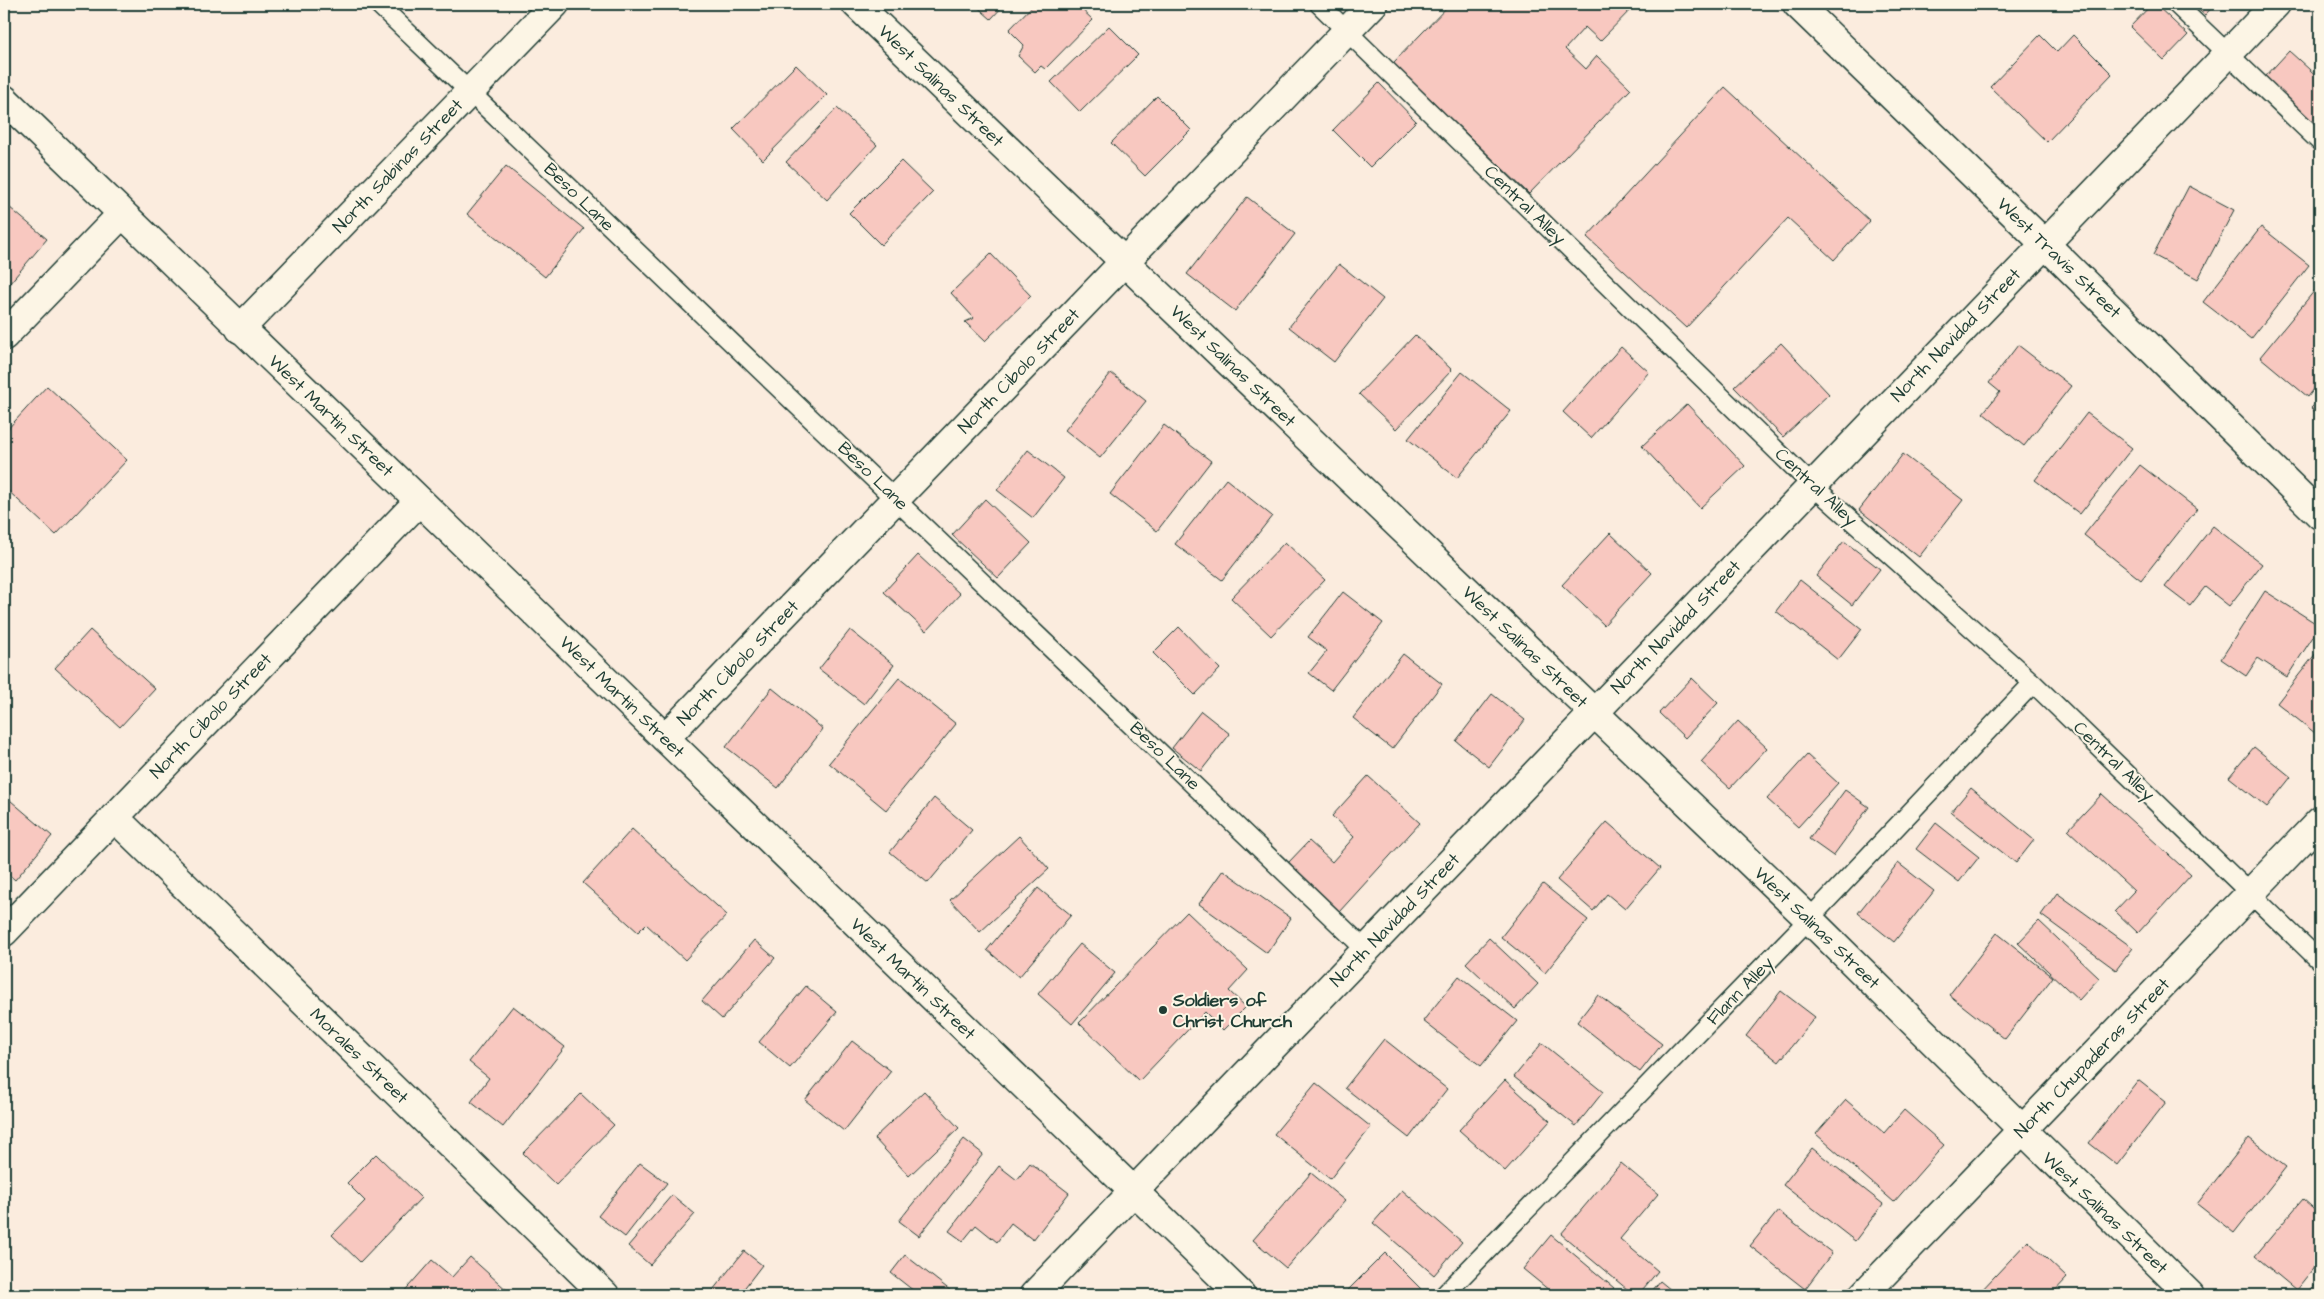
<svg xmlns="http://www.w3.org/2000/svg" width="2324" height="1299" viewBox="0 0 2324 1299" font-family="'Architects Daughter',sans-serif">
<style>
.building{fill:#f8c8c0;stroke:#1f3d34}
.lines{fill:none;stroke-linecap:round;stroke-linejoin:round}
.lane-casing{stroke:#1f3d34;stroke-width:21}
.street-casing{stroke:#1f3d34;stroke-width:31}
.secondary-casing{stroke:#1f3d34;stroke-width:31}
.lane{stroke:#fcf5e5;stroke-width:18}
.street{stroke:#fcf5e5;stroke-width:28}
.secondary{stroke:#fcf5e5;stroke-width:28}
.poi-dot{fill:#1f3d34;stroke:#fcf5e5;stroke-width:2}
.labels{text-anchor:middle;dominant-baseline:central;stroke-width:4;stroke-linejoin:round;paint-order:stroke}
.street-label{font-size:18px;fill:#1f3d34;stroke:#fcf5e5}
.poi-label{font-size:18px;font-weight:bold;fill:#1f3d34;stroke:#fcf5e5;text-anchor:start}
</style>
<rect width="100%" height="100%" fill="#fbecde"/>
<filter id="ink" filterUnits="userSpaceOnUse"><feTurbulence type="fractalNoise" baseFrequency=".02" numOctaves="2"/><feDisplacementMap in="SourceGraphic" scale="10" xChannelSelector="R" yChannelSelector="G"/><feConvolveMatrix kernelMatrix="1 2 1 2 8 2 1 2 1" color-interpolation-filters="sRGB"/></filter>
<g filter="url(#ink)">
<path class="building" d="M974 4H1005L991 19Z
M1034 4H1076L1093 20 1045 69 1041 66 1035 72 1018 56 1024 45 1009 30Z
M1450 4H1636L1600 41 1585 27 1565 49 1586 69 1597 56 1631 89 1529 194 1393 63Z
M2152 4H2155L2188 35 2164 60 2130 27Z
M2191 4H2215L2205 15Z
M1109 26 1138 55 1080 112 1051 82Z
M2040 35 2057 52 2073 35 2112 74 2047 142 1990 87Z
M2289 51 2320 79V129L2265 77Z
M796 65 827 95 763 160 733 129Z
M1379 83 1416 121 1370 167 1333 130Z
M1725 87 1870 221 1834 260 1788 218 1686 328 1587 237Z
M1157 96 1191 130 1145 176 1111 143Z
M837 108 877 145 827 200 786 162Z
M901 161 933 192 881 245 849 213Z
M506 166 584 229 545 277 467 214Z
M2189 186 2234 210 2198 279 2153 255Z
M1247 197 1295 234 1235 311 1187 274Z
M9 207 47 239 4 290V213Z
M2261 227 2309 265 2251 339 2203 302Z
M991 254 1031 296 985 341 965 322 974 318 951 293Z
M1339 264 1383 299 1334 362 1289 327Z
M2320 284V381L2308 397 2260 357Z
M1415 335 1452 370 1396 429 1359 394Z
M1781 343 1829 394 1783 437 1734 387Z
M2018 345 2071 386 2024 446 1983 413 2000 392 1989 383Z
M1621 347 1649 372 1591 438 1563 412Z
M1462 372 1511 411 1457 478 1408 439Z
M1111 373 1146 401 1100 458 1065 430Z
M47 386 127 460 56 535 4 487V433Z
M2320 399V416L2311 408Z
M1687 404 1745 466 1700 508 1642 446Z
M2087 413 2132 448 2080 514 2035 480Z
M1164 425 1211 461 1157 531 1110 494Z
M1028 450 1064 478 1033 518 997 490Z
M1903 454 1963 500 1919 557 1859 510Z
M2140 465 2197 509 2141 580 2084 535Z
M1226 479 1272 516 1222 580 1175 544Z
M985 499 1031 543 998 578 952 535Z
M2213 526 2262 564 2229 606 2205 587 2190 606 2165 587Z
M1610 533 1652 573 1604 625 1562 585Z
M1844 541 1880 569 1852 605 1816 576Z
M1285 542 1325 580 1271 636 1231 598Z
M918 555 960 594 926 631 884 592Z
M1800 580 1862 629 1838 660 1776 611Z
M2265 591 2320 626 2287 677 2258 658 2246 676 2221 659Z
M1343 592 1383 623 1331 690 1309 673 1327 651 1308 637Z
M1179 627 1220 669 1195 695 1153 653Z
M90 630 155 689 120 727 55 668Z
M850 630 894 665 864 704 819 669Z
M2320 648V737L2277 703Z
M1403 654 1442 684 1392 749 1353 718Z
M899 678 956 724 886 810 829 763Z
M1692 678 1718 703 1685 738 1659 713Z
M772 688 823 729 778 788 726 747Z
M1492 694 1525 720 1489 767 1456 741Z
M1201 711 1230 734 1201 771 1172 748Z
M1738 721 1767 748 1730 788 1701 762Z
M2254 747 2291 777 2267 807 2229 777Z
M1807 755 1838 783 1798 827 1767 799Z
M1368 776 1420 823 1339 912 1287 864 1309 841 1332 862 1354 837 1332 816Z
M1971 788 2034 840 2016 863 1951 812Z
M1845 790 1869 807 1833 856 1809 839Z
M2102 794 2191 875 2138 933 2115 911 2134 891 2068 830Z
M4 795 52 836 15 880 4 870Z
M934 798 972 830 928 883 890 852Z
M1607 822 1660 868 1625 909 1607 894 1593 911 1557 880Z
M1936 823 1979 857 1959 882 1916 849Z
M632 829 727 915 685 960 646 924 638 932 583 883Z
M1019 836 1049 869 980 932 950 900Z
M1898 863 1934 891 1894 942 1858 913Z
M1223 870 1291 918 1267 953 1199 904Z
M1543 884 1588 920 1545 973 1501 937Z
M1038 888 1071 915 1019 977 987 950Z
M2057 893 2133 948 2116 970 2041 915Z
M1187 912 1248 970 1229 991 1246 1007 1223 1030 1205 1012 1139 1081 1079 1023Z
M2039 921 2099 978 2079 1000 2018 943Z
M1997 933 2053 977 2005 1039 1949 995Z
M1489 938 1538 984 1515 1009 1466 963Z
M754 940 775 958 722 1019 702 1001Z
M1080 944 1115 973 1072 1024 1038 994Z
M1459 976 1517 1021 1481 1066 1423 1021Z
M806 986 837 1012 790 1068 759 1042Z
M1781 991 1815 1017 1779 1062 1746 1036Z
M1598 995 1662 1044 1640 1072 1577 1022Z
M513 1006 565 1047 503 1127 471 1102 489 1078 469 1062Z
M1384 1039 1447 1089 1409 1138 1345 1088Z
M852 1041 891 1071 844 1131 805 1100Z
M1542 1043 1603 1092 1576 1126 1514 1077Z
M1505 1080 1550 1121 1505 1171 1459 1130Z
M2138 1080 2166 1102 2117 1165 2089 1143Z
M1316 1083 1371 1127 1330 1179 1274 1134Z
M924 1091 959 1128 909 1176 874 1138Z
M581 1094 614 1125 556 1185 523 1153Z
M1846 1100 1884 1133 1904 1110 1944 1145 1894 1202 1816 1134Z
M2249 1138 2286 1167 2234 1233 2197 1204Z
M964 1139 983 1154 919 1236 899 1221Z
M1812 1148 1883 1204 1855 1241 1783 1185Z
M376 1154 421 1198 360 1262 332 1235 365 1201 347 1183Z
M640 1163 667 1183 625 1237 598 1216Z
M1030 1163 1069 1193 1033 1240 1011 1223 997 1242 976 1225 963 1241 949 1231 999 1166 1017 1180Z
M1621 1163 1658 1194 1620 1239 1658 1271 1638 1295H1634L1561 1234Z
M1311 1173 1345 1201 1286 1268 1253 1240Z
M1402 1190 1462 1242 1434 1275 1373 1223Z
M672 1195 695 1214 650 1265 628 1246Z
M2303 1199 2320 1214V1260L2296 1290 2255 1256Z
M1778 1211 1832 1253 1805 1289 1750 1246Z
M1551 1235 1614 1288 1608 1295H1555L1523 1269Z
M2028 1241 2067 1278 2051 1295H1982L1979 1293Z
M744 1251 762 1265 739 1295H709Z
M1385 1253 1421 1289 1414 1295H1343Z
M905 1255 956 1295H919L891 1273Z
M470 1257 509 1292 507 1295H401L432 1260 452 1277Z
M1660 1281 1677 1295H1649Z
M2320 1281V1295H2304Z"/>
<g class="lines">
<g class="lane-casing">
<path id="lane" d="M378 4 1366 950
M1319 4 1812 485 2033 683 2320 961
M2176 4 2320 142
M1444 1295 1809 919 2033 683"/>
</g>
<g class="street-casing">
<path id="street" d="M856 4 1809 919 2190 1295
M1797 4 2045 244 2320 515
M240 329 555 4
M4 336 122 214
M665 738 1373 4
M114 817 605 1295
M4 932 419 501
M1034 1295 2276 4
M1863 1295 2320 821"/>
</g>
<g class="secondary-casing">
<path id="secondary" d="M4 99 1241 1295"/>
</g>
<use href="#lane" class="lane"/>
<use href="#street" class="street"/>
<use href="#secondary" class="secondary"/>
</g>
</g>
<circle class="poi-dot" cx="1163" cy="1010" r="5"/>
<g class="labels">
<g class="street-label">
<text transform="translate(941 86) rotate(44)">West Salinas Street</text>
<text transform="translate(398 166) rotate(-46)">North Sabinas Street</text>
<text transform="translate(579 197) rotate(44)">Beso Lane</text>
<text transform="translate(1525 205) rotate(44)">Central Alley</text>
<text transform="translate(2059 258) rotate(44)">West Travis Street</text>
<text transform="translate(1956 335) rotate(-46)">North Navidad Street</text>
<text transform="translate(1233 366) rotate(44)">West Salinas Street</text>
<text transform="translate(1019 371) rotate(-46)">North Cibolo Street</text>
<text transform="translate(331 416) rotate(44)">West Martin Street</text>
<text transform="translate(873 476) rotate(44)">Beso Lane</text>
<text transform="translate(1816 487) rotate(43)">Central Alley</text>
<text transform="translate(1676 627) rotate(-46)">North Navidad Street</text>
<text transform="translate(1525 647) rotate(44)">West Salinas Street</text>
<text transform="translate(738 663) rotate(-46)">North Cibolo Street</text>
<text transform="translate(622 697) rotate(44)">West Martin Street</text>
<text transform="translate(211 716) rotate(-46)">North Cibolo Street</text>
<text transform="translate(1165 756) rotate(44)">Beso Lane</text>
<text transform="translate(2114 761) rotate(44)">Central Alley</text>
<text transform="translate(1395 920) rotate(-46)">North Navidad Street</text>
<text transform="translate(1817 928) rotate(44)">West Salinas Street</text>
<text transform="translate(913 979) rotate(44)">West Martin Street</text>
<text transform="translate(1740 991) rotate(-46)">Flann Alley</text>
<text transform="translate(359 1056) rotate(44)">Morales Street</text>
<text transform="translate(2092 1058) rotate(-46)">North Chupaderas Street</text>
<text transform="translate(2105 1213) rotate(44)">West Salinas Street</text>
</g>
<g class="poi-label">
<text x="1173" y="1000">Soldiers of<tspan x="1173" dy="21">Christ Church</tspan></text>
</g>
</g>
<rect width="2324" height="1299" fill="none" stroke="#fcf5e5" stroke-width="20"/>
<rect x="10" y="10" width="2304" height="1279" fill="none" stroke="#1f3d34" stroke-width="2" filter="url(#ink)"/>
</svg>
